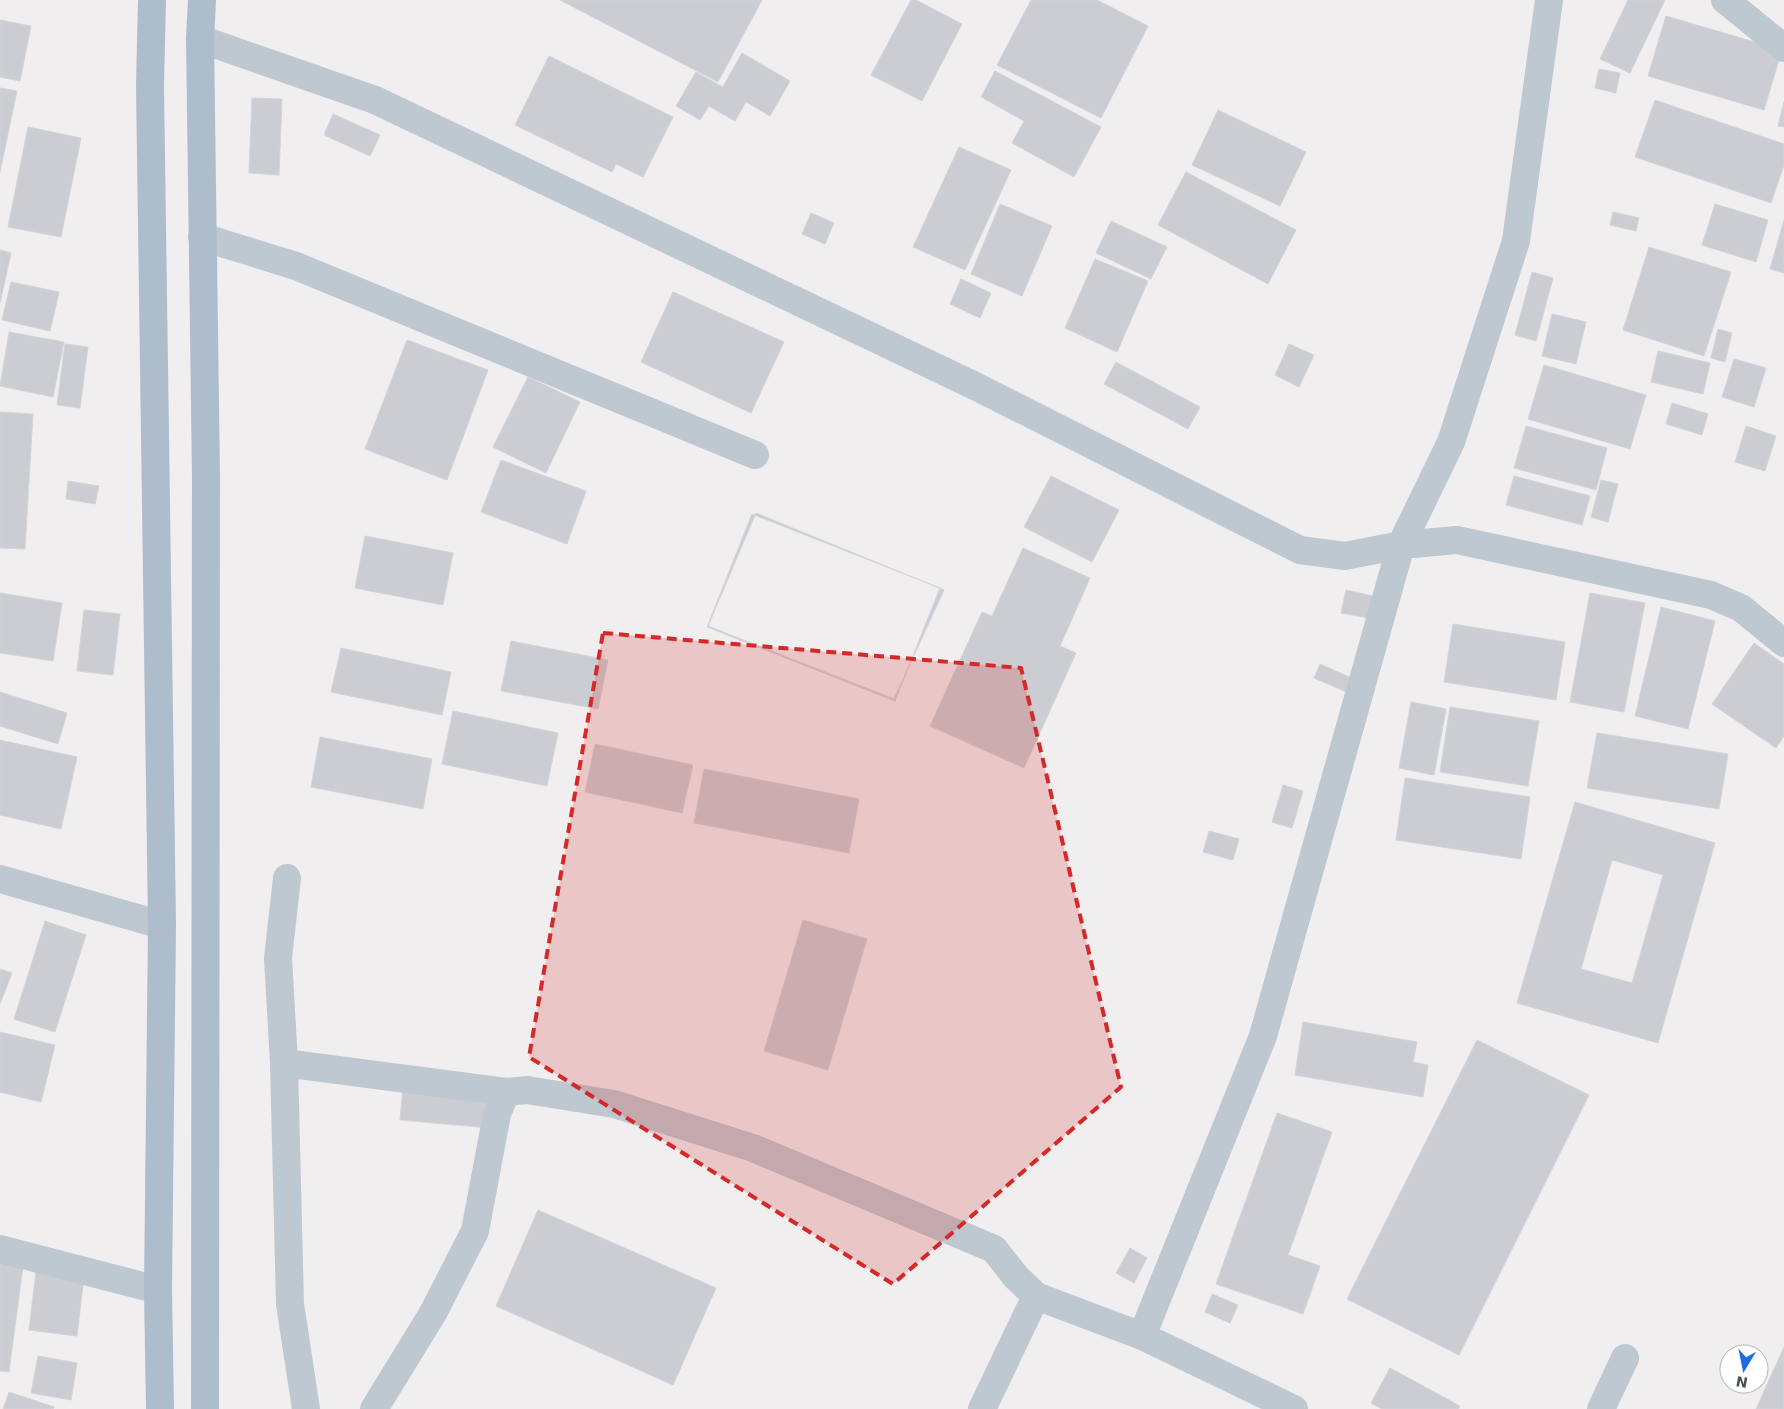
<svg xmlns="http://www.w3.org/2000/svg" width="1784" height="1409" viewBox="0 0 1784 1409" font-family="'DejaVu Sans',sans-serif">
<style>
.building{fill:#cbcdd3;stroke:#d2d4d9;fill-rule:evenodd}
.lines{fill:none;stroke-linecap:round;stroke-linejoin:round}
.minor{stroke:#bec8d0;stroke-width:28}
.major{stroke:#aebdcc;stroke-width:28}
.marked{fill:#d62828;fill-opacity:0.2;stroke:#d62828;stroke-width:4;stroke-dasharray:10 6;stroke-linejoin:round}
</style>
<rect width="100%" height="100%" fill="#f0eeee"/>
<path class="building" d="M560 0H762L718 82Z
M911 0H916L962 24 922 101 871 75Z
M1031 0H1097L1148 26 1101 118 997 65Z
M1628 0H1665L1630 73 1600 59Z
M1666 16 1782 50 1764 110 1648 76Z
M0 20 31 26 20 81 0 77Z
M742 53 790 81 770 116 746 102 735 121 709 106 700 120 676 106 696 72 723 87Z
M549 56 673 117 643 177 616 164 612 172 515 125Z
M1599 69 1620 73 1616 93 1595 88Z
M995 71 1101 127 1074 177 1012 143 1024 121 981 97Z
M0 88 17 91 0 172Z
M252 98 282 99 279 175 249 173Z
M1655 100 1784 144V165L1771 203 1635 157Z
M1784 102V127L1778 126Z
M1218 110 1306 152 1280 206 1192 165Z
M333 114 380 135 370 156 324 135Z
M28 127 81 138 61 237 8 227Z
M959 147 1011 170 965 270 913 247Z
M1186 172 1296 230 1268 284 1158 225Z
M1000 204 1052 226 1022 296 971 274Z
M1715 204 1768 220 1756 262 1702 245Z
M1613 212 1639 218 1636 231 1610 225Z
M811 213 834 223 825 244 802 234Z
M1784 220V273L1770 269Z
M1111 221 1167 247 1151 279 1096 253Z
M1649 247 1731 272 1704 356 1623 330Z
M0 250 11 253 0 303Z
M1095 259 1148 281 1117 352 1065 328Z
M1532 272 1553 278 1536 341 1515 335Z
M961 279 991 293 980 318 950 304Z
M11 282 59 292 50 331 2 320Z
M673 292 784 342 751 413 641 362Z
M1552 314 1586 322 1576 364 1542 356Z
M1718 329 1732 333 1725 362 1711 358Z
M9 332 64 342 53 397 0 386Z
M407 340 488 370 447 480 365 449Z
M65 344 88 347 80 408 57 405Z
M1289 344 1314 355 1299 387 1275 375Z
M1658 351 1710 363 1703 394 1651 382Z
M1734 359 1766 368 1754 407 1722 397Z
M1116 362 1200 407 1188 429 1104 384Z
M1544 365 1646 395 1630 449 1528 419Z
M528 377 580 402 546 473 493 447Z
M1672 403 1708 414 1702 435 1666 424Z
M0 412 33 414 25 549 0 548Z
M1526 426 1607 448 1596 490 1514 468Z
M1746 426 1776 436 1765 471 1735 462Z
M501 460 586 491 567 544 481 512Z
M1051 476 1119 510 1092 562 1024 527Z
M1514 476 1590 496 1582 525 1506 505Z
M1601 480 1618 484 1608 522 1591 517Z
M68 481 99 486 95 504 66 499Z
M756 513 944 590 894 699 708 626Z
M752 514 940 588 895 701 707 627Z
M365 536 453 553 443 605 355 588Z
M1023 548 1090 578 1060 646 1076 653 1024 768 930 726 982 612 992 616Z
M1346 590 1373 596 1369 618 1341 613Z
M0 593 62 603 53 661 0 653Z
M1590 593 1645 603 1624 712 1570 702Z
M1661 607 1715 621 1688 729 1635 716Z
M84 610 120 614 113 675 77 671Z
M1453 624 1565 642 1556 700 1444 682Z
M511 641 608 660 598 709 501 691Z
M1754 643 1784 664V736L1776 748 1712 704Z
M341 648 451 672 442 715 331 692Z
M1320 664 1354 679 1349 693 1314 678Z
M0 692 67 713 58 744 0 726Z
M1411 702 1446 709 1434 775 1399 768Z
M1450 707 1539 721 1528 786 1440 772Z
M453 711 558 733 547 786 442 764Z
M1597 733 1728 754 1719 809 1587 788Z
M320 737 432 759 423 809 311 787Z
M0 740 77 757 61 829 0 815Z
M595 744 693 765 682 813 585 792Z
M704 769 859 799 849 853 694 823Z
M1405 778 1530 797 1521 859 1396 840Z
M1283 785 1303 791 1292 828 1272 822Z
M1575 802 1715 843 1658 1043 1517 1003ZM1612 860 1663 875 1632 983 1581 969Z
M1209 831 1239 839 1233 860 1203 852Z
M803 920 867 939 828 1070 764 1051Z
M45 921 86 935 55 1032 14 1019Z
M0 969 12 973 0 1004Z
M1303 1022 1417 1042 1413 1062 1428 1065 1423 1097 1295 1075Z
M0 1032 55 1045 41 1102 0 1092Z
M1477 1040 1589 1095 1459 1355 1347 1299Z
M403 1087 493 1096 490 1128 400 1120Z
M1277 1113 1332 1132 1288 1255 1320 1266 1303 1314 1216 1284Z
M538 1210 716 1288 673 1385 496 1306Z
M1130 1248 1147 1258 1134 1283 1116 1273Z
M0 1256 24 1259 9 1372 0 1371Z
M36 1271 84 1277 77 1336 29 1330Z
M1212 1294 1238 1305 1230 1323 1205 1312Z
M1784 1347V1409H1756Z
M38 1356 77 1363 71 1400 31 1393Z
M1390 1368 1460 1406 1458 1409H1382L1371 1403Z
M9 1392 54 1407 53 1409H3Z"/>
<g class="lines">
<path class="minor" d="M1725 0 1784 48
M200 39 375 100 975 386 1300 550 1345 556 1401 545 1457 540 1711 595 1741 608 1784 643
M202 237 296 266 755 455
M287 878 278 958 284 1063 290 1304 306 1409
M0 879 162 925
M284 1063 506 1092 527 1090 614 1104 753 1148 994 1249 1016 1277 1036 1296 1142 1336 1294 1409
M0 1249 158 1290
M1142 1336 1263 1036 1401 545 1451 442 1516 241 1549 0
M374 1409 433 1313 475 1231 497 1114 506 1092
M982 1409 1036 1296
M1601 1409 1625 1358"/>
<path class="major" d="M152 0 150 86 162 925 158 1290 160 1409
M202 0 200 39 206 477 205 1409"/>
</g>
<path class="marked" d="M603 633 1021 668 1121 1087 893 1284 529 1057Z"/>
<g transform="translate(1744 1369) rotate(190)"><circle r="24" fill="#ffffff" stroke="#b5b9bd"/>
<path d="M0-4L9 19L0 12L-9 19Z" fill="#1c6cdc"/>
<text y="-8" font-size="14" font-weight="bold" text-anchor="middle" fill="#46515b">N</text>
</g>
</svg>
